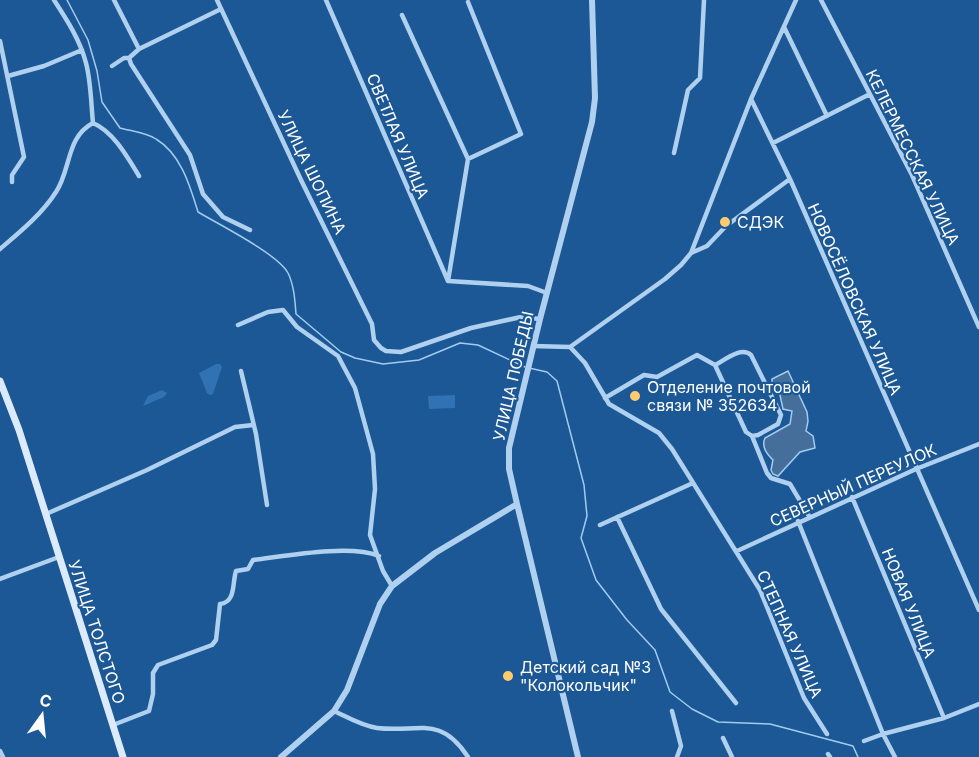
<svg xmlns="http://www.w3.org/2000/svg" width="979" height="757" viewBox="0 0 979 757" font-family="Inter,sans-serif">
<style>
.green{fill:#3072b3}
.water{fill:#456f9a;stroke:#a2cbf1;stroke-width:1.5}
.lines{fill:none;stroke-linecap:round;stroke-linejoin:round}
.stream{stroke:#a2cbf1;stroke-width:1.5}
.minor{stroke:#afd0ef;stroke-width:4.5}
.tertiary{stroke:#afd0ef;stroke-width:6}
.secondary{stroke:#dcebfb;stroke-width:7}
.poi-dot{fill:#ffcc6d;stroke:#1c5895;stroke-width:2}
.labels{text-anchor:middle;dominant-baseline:central;stroke-width:4.5;stroke-linejoin:round;paint-order:stroke}
.street-label{font-size:16px;fill:#fff;stroke:#1c5895}
.poi-label{font-size:16px;fill:#fff;stroke:#1c5895;text-anchor:start}
</style>
<rect width="100%" height="100%" fill="#1c5895"/>
<path class="green" d="M216 364H220L222 367 213 394 210 395 207 393 199 373Z
M162 390 167 393 164 397 143 406 148 396Z
M455 395V408L429 409 428 396Z"/>
<path class="water" d="M788 371 807 412 808 421 806 431 813 436 815 448 800 452 778 476 773 474 771 470 773 460C767 454 761 447 765 438L790 424 792 411 783 409 780 395 772 384V379Z"/>
<g class="lines">
<path class="stream" d="M67 0 88 40 97 71 102 102 120 128C131 131 147 133 156 139 181 154 190 186 198 212 218 224 278 254 288 273 294 285 295 301 296 314L341 352 355 358 383 364 419 360 460 343 478 345 525 367
M529 368 547 372 557 381 584 485 587 516 581 538 596 580 627 620 655 650 670 692 692 709 718 722 770 724 853 746 858 757"/>
<path class="minor" d="M54 0C67 20 80 40 86 63 91 82 91 103 93 123
M114 0 139 49
M217 0 301 180 372 324 374 340 381 348 386 351 401 352 471 328 521 317 540 319
M326 0 448 281
M821 0 912 175 979 327
M468 2 521 134 468 159
M402 15 468 159 448 281
M784 27 827 116
M0 41 24 157 12 175V182
M129 58 131 64 190 155 203 194 223 217 250 230
M112 66 124 58H129L139 49 221 9
M8 76 44 66 82 50
M751 99 790 179 979 610
M773 143 870 94
M674 153 688 90 700 78 704 0
M0 249C20 232 42 214 56 192 71 170 66 137 93 123 114 132 128 158 139 176
M691 253 707 246 726 226 790 179
M448 281 528 286 547 293
M238 325 268 312 283 310 297 327 338 356 355 388 373 454 375 489 370 535 383 571 392 586
M533 346 570 347 665 279 681 265 691 253 751 99 796 0
M570 347 585 363 609 404 659 433 672 449 760 590 804 698 827 734
M241 371 256 434 267 505
M605 398 644 375 657 377 697 355 715 365
M752 436 758 435 778 424 781 415 751 355C741 346 725 360 715 365L746 432 752 436 767 473 771 478 790 484 809 516
M852 497 944 718
M46 514 147 470 235 427 253 425
M617 517 661 609 736 703
M798 521 883 734 895 757
M600 525 693 483
M737 551 916 469 979 444
M0 579 59 557
M334 711C347 717 362 726 377 728 418 733 440 714 468 757
M672 711 681 746 677 757
M113 725 149 711 153 694V673L158 665 212 645 216 640 220 604C236 602 232 584 236 571L248 569 253 560C286 556 349 544 379 556
M723 738 732 757
M864 741 883 734 944 718 979 704
M0 751 3 757
M828 754 830 757"/>
<path class="tertiary" d="M281 757 334 711 347 690 380 604 392 586 435 553 517 504
M578 757 517 504 509 469V448L540 319 592 122 595 98 592 0"/>
<path class="secondary" d="M0 381 19 430 123 757"/>
</g>
<g class="poi-dot">
<circle cx="725" cy="222" r="6"/>
<circle cx="635" cy="396" r="6"/>
<circle cx="508" cy="676" r="6"/>
</g>
<g class="labels">
<g class="street-label">
<text transform="translate(398 136) rotate(67)">СВЕТЛАЯ УЛИЦА</text>
<text transform="translate(913 157) rotate(64)">КЕЛЕРМЕССКАЯ УЛИЦА</text>
<text transform="translate(312 172) rotate(64)">УЛИЦА ШОПИНА</text>
<text transform="translate(855 299) rotate(66)">НОВОСЁЛОВСКАЯ УЛИЦА</text>
<text transform="translate(513 376) rotate(-77)">УЛИЦА ПОБЕДЫ</text>
<text transform="translate(853 485) rotate(-24)">СЕВЕРНЫЙ ПЕРЕУЛОК</text>
<text transform="translate(909 603) rotate(68)">НОВАЯ УЛИЦА</text>
<text transform="translate(97 632) rotate(72)">УЛИЦА ТОЛСТОГО</text>
<text transform="translate(790 634) rotate(66)">СТЕПНАЯ УЛИЦА</text>
</g>
<g class="poi-label">
<text x="737" y="222">СДЭК</text>
<text x="647" y="387">Отделение почтовой<tspan x="647" dy="18">связи № 352634</tspan></text>
<text x="520" y="667">Детский сад №3<tspan x="520" dy="18">"Колокольчик"</tspan></text>
</g>
</g>
<g transform="translate(42 715) rotate(15)" stroke="#1c5895" stroke-width="4.5" paint-order="stroke">
<path d="M0-4.5L10 22L0 15L-10 22Z" fill="#ffffff"/>
<text y="-9" font-size="16" font-weight="bold" text-anchor="middle" fill="#ffffff">С</text>
</g>
</svg>
